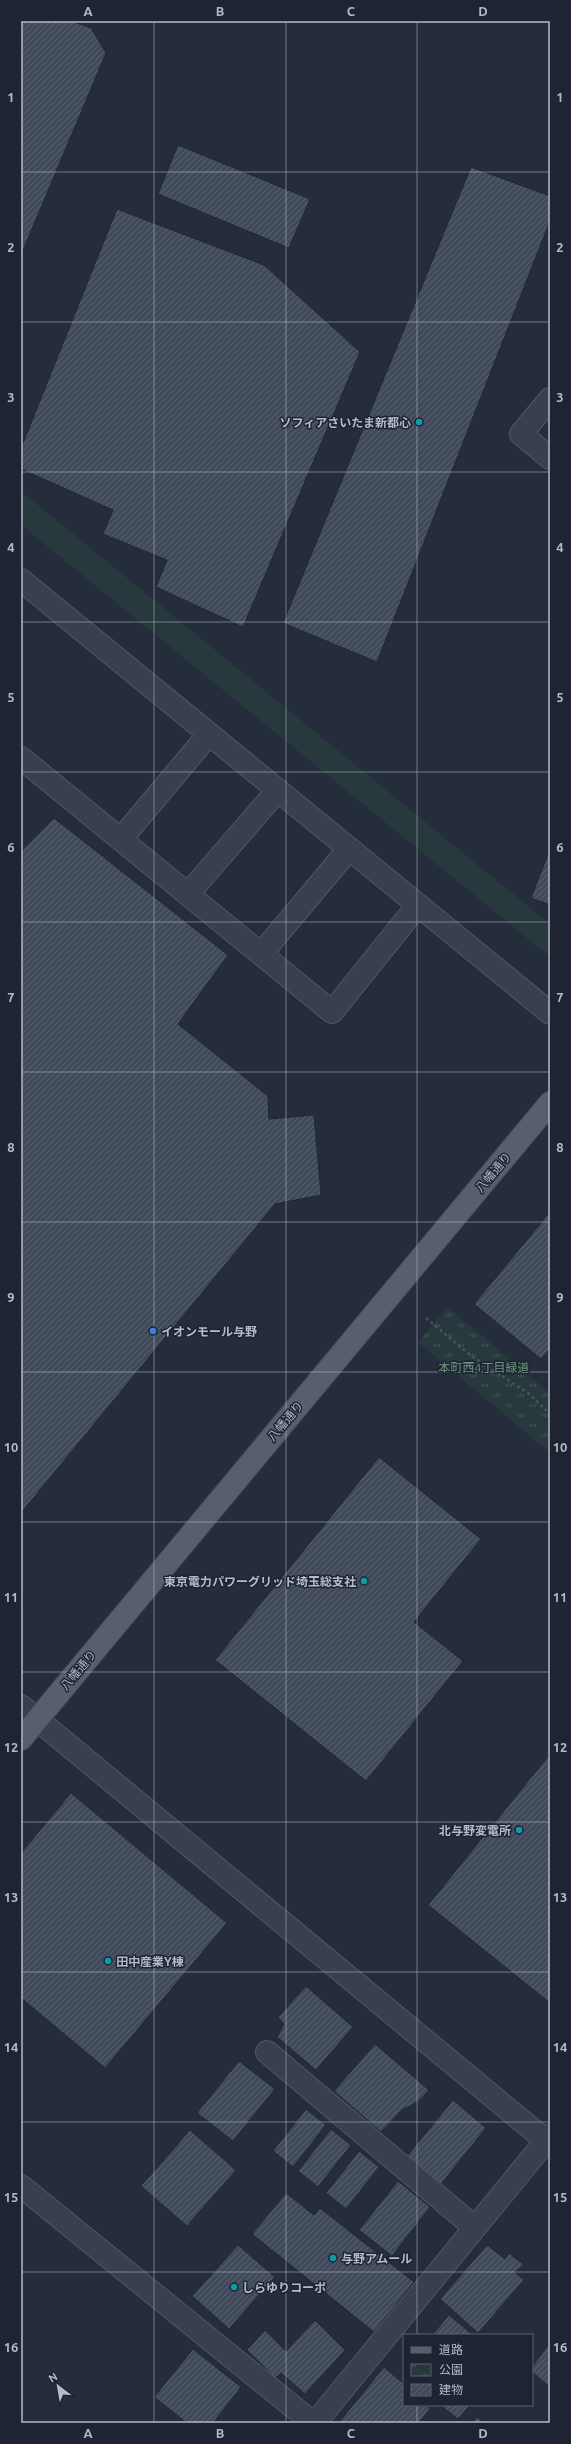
<svg xmlns="http://www.w3.org/2000/svg" width="571" height="2444" viewBox="0 0 571 2444" font-family="Ubuntu,'Noto Sans JP',sans-serif">
<style>
.green{fill:#27393d}
.park{fill:url(#park-tufts)}
.building{fill:url(#building-hatch);stroke:#202634}
.lines{fill:none;stroke-linecap:round;stroke-linejoin:round}
.minor-casing{stroke:#515765;stroke-width:24}
.major-casing{stroke:#424856;stroke-width:24}
.path{stroke:#45565b;stroke-width:2.5;stroke-dasharray:3 3;stroke-linecap:butt}
.minor{stroke:#393f4d;stroke-width:22}
.major{stroke:#575e6d;stroke-width:22}
.grid{fill:none;stroke:#b4bac8;stroke-width:1;stroke-opacity:0.55}
.culture-dot{fill:#0f9aa8;stroke:#1e2432;stroke-width:1.5}
.shop-dot{fill:#3f7fe0;stroke:#1e2432;stroke-width:1.5}
.labels{text-anchor:middle;dominant-baseline:central;stroke-width:3;stroke-linejoin:round;paint-order:stroke}
.poi-label{font-size:12px;font-weight:bold;fill:#b4bac8;stroke:#1e2432;text-anchor:start}
.street-label{font-size:12px;fill:#b4bac8;stroke:#1e2432}
.park-label{font-size:12px;fill:#6c987b;stroke:#1e2432}
.neatline{fill:none;stroke:#b4bac8;stroke-width:1.5}
.grid-label{font-size:13px;text-anchor:middle;font-weight:bold;fill:#b4bac8}
</style>
<defs>
<pattern id="park-tufts" width="24" height="20" patternUnits="userSpaceOnUse"><rect width="24" height="20" fill="#27393d"/><path d="M3 7l-1-3M5 7V3M7 7l1-3M15 17l-1-3M17 17v-4M19 17l1-3" fill="none" stroke="#445458"/></pattern>
<pattern id="building-hatch" width="6" height="6" patternUnits="userSpaceOnUse"><rect width="6" height="6" fill="#414a5b"/><path d="M-1 1l2-2M0 6l6-6M5 7l2-2" fill="none" stroke="#5a6271"/></pattern>
</defs>
<rect width="100%" height="100%" fill="#252c3c"/>
<path class="green" d="M21 491 550 924V957L21 525Z"/>
<path class="park" d="M448 1307 550 1393V1453L418 1342Z"/>
<path class="building" d="M71 21 91 28 106 53 21 255V22Z
M178 145 310 199 289 248 158 194Z
M471 167 550 196V221L377 662 283 623Z
M117 209 264 265 360 352 243 627 156 587 167 560 103 534 113 510 21 469V448Z
M54 818 228 955 178 1024 268 1096 269 1119 314 1115 321 1195 275 1204 21 1513V851Z
M550 849V905L531 898Z
M550 1212V1349L541 1359 474 1304Z
M379 1457 481 1539 414 1622 463 1661 366 1781 215 1660Z
M550 1754V2003L428 1905Z
M71 1793 227 1923 105 2068 21 1998V1853Z
M306 1986 353 2027 316 2070 277 2037 284 2024 278 2017Z
M375 2044 429 2090 419 2101 402 2110 381 2132 334 2091Z
M239 2061 275 2089 233 2141 197 2113Z
M453 2100 486 2128 441 2184 407 2156Z
M306 2109 326 2125 293 2167 273 2151Z
M331 2129 351 2145 318 2187 298 2171Z
M190 2130 236 2170 187 2226 141 2186Z
M359 2151 379 2167 346 2209 326 2193Z
M398 2181 430 2207 392 2256 359 2230Z
M286 2193 314 2215 320 2208 414 2282 374 2332 252 2234Z
M238 2245 275 2277 229 2329 192 2296Z
M487 2245 505 2259 509 2253 524 2265 515 2272 524 2280 478 2333 440 2299Z
M449 2315 473 2335H432Z
M315 2320 345 2350 305 2394 281 2373 275 2378 247 2350 265 2330 286 2351Z
M550 2343V2387L532 2372V2367Z
M193 2349 241 2387 213 2423H187L154 2397Z
M384 2367 404 2384V2405L431 2407 419 2423H342L340 2421Z
M440 2405H470L458 2419Z
M477 2417 484 2423H472Z"/>
<g class="lines">
<g class="minor-casing">
<path id="minor" d="M550 399 521 434 550 458
M21 580 550 1013
M21 758 332 1012 418 905
M121 839 209 734
M188 894 278 790
M261 954 349 849
M21 1706 550 2144
M267 2052 474 2227
M21 2186 313 2423
M315 2423 550 2136"/>
</g>
<g class="major-casing">
<path id="major" d="M21 1739 550 1103"/>
</g>
<path class="path" d="M426 1318 470 1355 528 1393 550 1414"/>
<use href="#minor" class="minor"/>
<use href="#major" class="major"/>
</g>
<path class="grid" d="M154 21V2423M286 21V2423M417 21V2335M21 172H550M21 322H550M21 472H550M21 622H550M21 772H550M21 922H550M21 1072H550M21 1222H550M21 1372H550M21 1522H550M21 1672H550M21 1822H550M21 1972H550M21 2122H550M21 2272H550M417 2405V2423"/>
<g class="culture-dot">
<circle cx="419" cy="422" r="4"/>
<circle cx="364" cy="1581" r="4"/>
<circle cx="519" cy="1830" r="4"/>
<circle cx="108" cy="1961" r="4"/>
<circle cx="333" cy="2258" r="4"/>
<circle cx="234" cy="2287" r="4"/>
</g>
<circle class="shop-dot" cx="153" cy="1331" r="4"/>
<g class="labels">
<g class="poi-label">
<text x="411" y="422" text-anchor="end">ソフィアさいたま新都心</text>
<text x="161" y="1331">イオンモール与野</text>
<text x="356" y="1581" text-anchor="end">東京電力パワーグリッド埼玉総支社</text>
<text x="511" y="1830" text-anchor="end">北与野変電所</text>
<text x="116" y="1961">田中産業Y棟</text>
<text x="341" y="2258">与野アムール</text>
<text x="242" y="2287">しらゆりコーポ</text>
</g>
<g class="street-label">
<text transform="translate(493 1172) rotate(-50)">八幡通り</text>
<text transform="translate(285 1421) rotate(-50)">八幡通り</text>
<text transform="translate(78 1670) rotate(-50)">八幡通り</text>
</g>
<g class="park-label">
<text x="484" y="1367">本町西4丁目緑道</text>
</g>
</g>
<rect width="571" height="2444" fill="none" stroke="#1e2432" stroke-width="44"/>
<rect x="403" y="2334" width="130" height="72" fill="#1e2432" stroke="#5a606e"/>
<rect x="411" y="2347" width="20" height="6" fill="#575e6d" stroke="#5a606e"/>
<text x="439" y="2354" font-size="12" fill="#b4bac8">道路</text>
<rect x="411" y="2364" width="20" height="12" fill="url(#park-tufts)" stroke="#5a606e"/>
<text x="439" y="2374" font-size="12" fill="#b4bac8">公園</text>
<rect x="411" y="2384" width="20" height="12" fill="url(#building-hatch)" stroke="#5a606e"/>
<text x="439" y="2394" font-size="12" fill="#b4bac8">建物</text>
<g transform="translate(58 2386) rotate(329)" stroke="#1e2432" stroke-width="3" paint-order="stroke">
<path d="M0-3L7 15L0 10L-7 15Z" fill="#b4bac8"/>
<text y="-6" font-size="11" font-weight="bold" text-anchor="middle" fill="#b4bac8">N</text>
</g>
<rect x="22" y="22" width="527" height="2400" class="neatline"/>
<g class="grid-label">
<text x="88" y="16">A</text>
<text x="220" y="16">B</text>
<text x="351" y="16">C</text>
<text x="483" y="16">D</text>
<text x="11" y="102">1</text>
<text x="560" y="102">1</text>
<text x="11" y="252">2</text>
<text x="560" y="252">2</text>
<text x="11" y="402">3</text>
<text x="560" y="402">3</text>
<text x="11" y="552">4</text>
<text x="560" y="552">4</text>
<text x="11" y="702">5</text>
<text x="560" y="702">5</text>
<text x="11" y="852">6</text>
<text x="560" y="852">6</text>
<text x="11" y="1002">7</text>
<text x="560" y="1002">7</text>
<text x="11" y="1152">8</text>
<text x="560" y="1152">8</text>
<text x="11" y="1302">9</text>
<text x="560" y="1302">9</text>
<text x="11" y="1452">10</text>
<text x="560" y="1452">10</text>
<text x="11" y="1602">11</text>
<text x="560" y="1602">11</text>
<text x="11" y="1752">12</text>
<text x="560" y="1752">12</text>
<text x="11" y="1902">13</text>
<text x="560" y="1902">13</text>
<text x="11" y="2052">14</text>
<text x="560" y="2052">14</text>
<text x="11" y="2202">15</text>
<text x="560" y="2202">15</text>
<text x="11" y="2352">16</text>
<text x="560" y="2352">16</text>
<text x="88" y="2438">A</text>
<text x="220" y="2438">B</text>
<text x="351" y="2438">C</text>
<text x="483" y="2438">D</text>
</g>
</svg>
